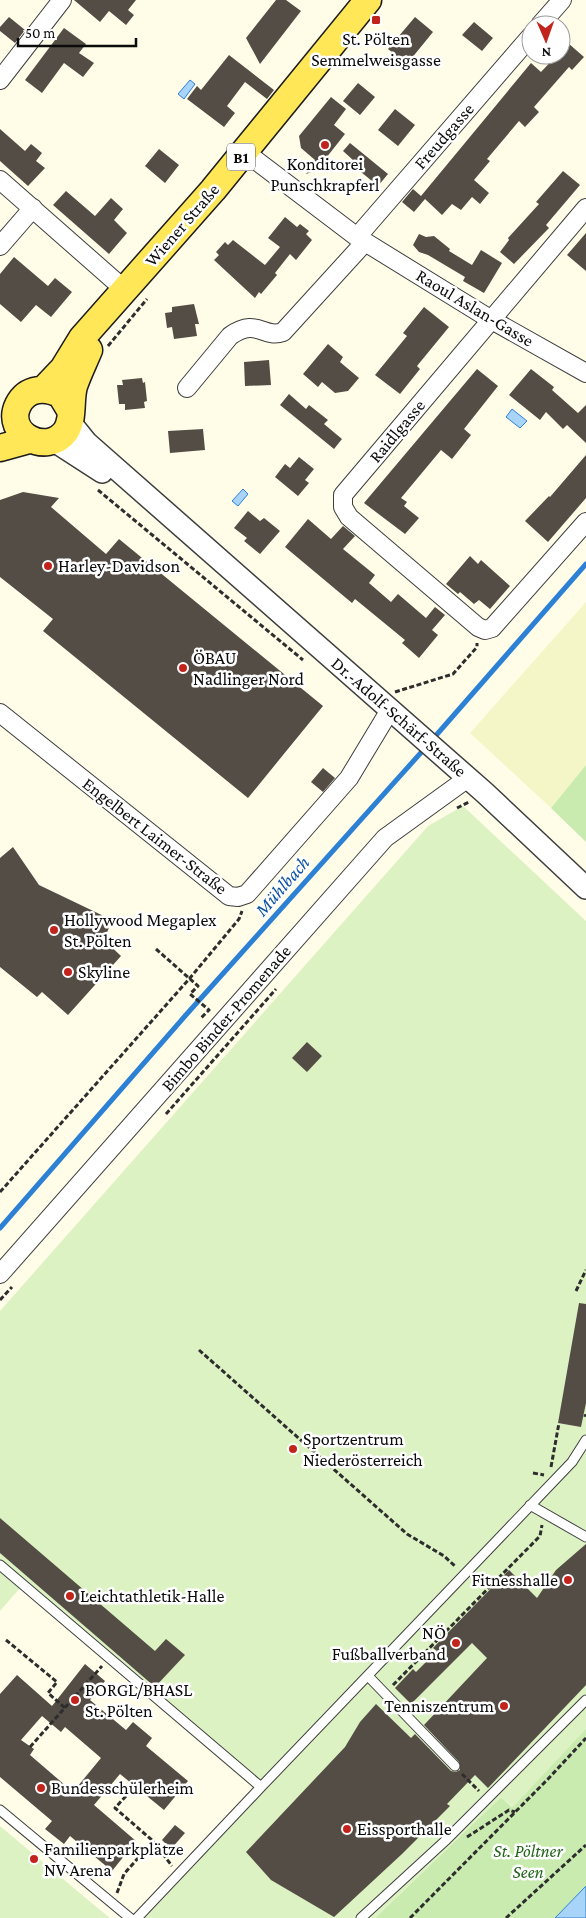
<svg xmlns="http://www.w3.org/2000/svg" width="586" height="1918" viewBox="0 0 586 1918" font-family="'Crimson Pro',serif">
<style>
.farmland{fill:#f5f6c7}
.green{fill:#c9ebb0}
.pitch{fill:#ddf2c3}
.water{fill:#a9d4fa;stroke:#2c81d5}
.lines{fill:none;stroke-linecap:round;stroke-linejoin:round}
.stream{stroke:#2c81d5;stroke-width:5}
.building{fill:#544d46;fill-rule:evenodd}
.service-casing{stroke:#3e3e3e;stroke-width:11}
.minor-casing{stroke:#3e3e3e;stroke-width:20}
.tertiary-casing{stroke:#3e3e3e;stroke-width:24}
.primary-casing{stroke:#1c1c1c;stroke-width:29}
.path{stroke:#2d2d2d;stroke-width:3;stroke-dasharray:5 2.5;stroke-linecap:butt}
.service{stroke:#fff;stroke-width:9}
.minor{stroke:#fff;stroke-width:18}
.tertiary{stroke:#fff;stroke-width:21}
.primary{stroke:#ffe758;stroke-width:26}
.poi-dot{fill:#c1241c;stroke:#fff;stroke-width:2}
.labels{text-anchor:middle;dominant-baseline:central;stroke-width:5;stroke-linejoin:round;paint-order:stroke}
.shield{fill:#fff;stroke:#545454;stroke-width:1}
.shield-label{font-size:16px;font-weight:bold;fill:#0b0b0b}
.poi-label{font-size:18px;fill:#0b0b0b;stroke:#fff;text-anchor:start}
.street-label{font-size:18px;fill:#0b0b0b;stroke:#fff}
.park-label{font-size:18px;font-style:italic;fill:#216518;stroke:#fff}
.water-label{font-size:19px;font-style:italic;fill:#0e53a2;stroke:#fff}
</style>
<rect width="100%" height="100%" fill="#fffde8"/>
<path class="farmland" d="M586 602V765L551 808 470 733Z"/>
<path class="green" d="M586 765V842L551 808Z
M586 1727V1918H375L501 1797 512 1807Z"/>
<path class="pitch" d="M463 806 586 921V1729L513 1807 501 1797 375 1918H139L134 1914 253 1788 20 1588 0 1611V1311L428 826Z
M0 1826 100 1910 110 1918H0Z"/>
<path class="water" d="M190 80 195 84 184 99 178 94Z
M512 409 527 421 520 428 506 417Z
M243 489 248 494 238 506 232 501Z
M586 1886V1918H555Z"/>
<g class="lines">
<path class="stream" d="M432 740 586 564
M0 1228 185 1016 426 747"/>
</g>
<path class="building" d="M74 0H136L128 10 134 15 126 25 109 11 100 22Z
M276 0H286L301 11 260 64 246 38Z
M9 17 25 30 15 43 0 31V27Z
M415 17 433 32 411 59 406 55 402 60 388 49Z
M474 22 493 38 482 51 462 35Z
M64 28 86 44 79 53 94 63 83 77 64 63 42 93 25 80Z
M568 43 584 57 572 70 569 67 534 107 539 112 525 127 519 121 487 159 490 161 474 180 489 193 480 204 472 197 461 210 452 204 442 215 425 199 414 212 402 202 413 189 421 196 531 63 541 72 557 55H561V51Z
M229 55 274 90 267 99 245 82 227 106 235 113 224 127 187 99 197 86 201 90Z
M358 83 375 97 360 115 343 101Z
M331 97 346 109 334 125 345 134 326 158 333 164 306 174 315 160 301 148 299 136Z
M395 109 415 125 398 146 378 130Z
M0 129 25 151 31 144 42 153 36 161 45 168 28 186 0 161Z
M350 143 388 174 378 186 361 172 363 169 343 151Z
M159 149 179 165 165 183 145 166Z
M563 171 580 185 546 225 549 228 514 264 500 252 509 240 508 238 539 204 536 202Z
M66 191 95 216 111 198 123 209 114 220 127 233 109 254 53 205Z
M285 217 297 227 300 224 309 231 306 234 312 240 296 260 290 254 275 273 277 275 261 294 259 292 255 298 214 260 219 255 216 252 225 242 228 245 233 240 265 265 280 247 268 238Z
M586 233V271L567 255Z
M419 234 426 237 434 236 450 249 449 251 472 265 481 250 502 263 484 293 463 281 465 277 428 255 419 252 413 245Z
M14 257 48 286 55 278 72 292 51 317 36 305 21 322 0 304V274Z
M194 304 199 324H195L197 336 174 339 172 327 167 328 165 313 172 312V307Z
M424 307 449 327 417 366 420 369 400 394 375 375 407 336 403 333Z
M328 344 343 357 340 362 359 378 348 391 335 393 322 382 318 387 303 374Z
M269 360 271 385 245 386 244 362Z
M477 369 498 386 464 429 471 435 452 459 441 450 401 498 407 502 404 506 419 518 405 534 364 503Z
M531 369 554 387 552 390 578 413 586 405V443L567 425 563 429 546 412 540 420 509 395Z
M142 378 143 383 145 382 147 401 144 402 145 408 125 410V404H119L117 385H123L122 380Z
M289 394 306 409 309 405 328 420 324 424 342 439 334 449 280 405Z
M203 429 205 450 170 453 168 431Z
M586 455V498L548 542 525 521 549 496 550 497Z
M299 457 314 469 305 480 309 483 298 496 275 477 285 464 290 468Z
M23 492 59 498 51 507 106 554 119 539 323 706 248 798 43 631 53 619 0 577V500Z
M248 511 260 521 264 518 280 531 260 554 244 541 247 538 234 528Z
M308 519 331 539 343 526 355 536 343 549 375 575 369 583 391 602 398 594 426 618 435 607 445 615 432 630 438 635 419 658 402 643 405 640 355 599 352 603 285 547Z
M470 556 478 564 481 560 510 586 490 609 479 600 474 604 460 592 458 594 446 584Z
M323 768 335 778 323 792 311 782Z
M13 847 39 885 112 920 104 940 121 956 68 1015 42 992 37 997 0 967V858Z
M307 1042 322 1056 307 1072 292 1058Z
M579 1303 586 1304V1403L581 1427 558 1423Z
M0 1518 155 1651 166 1639 185 1655 155 1687 0 1553Z
M586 1544V1685L488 1788 475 1775 447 1804 450 1806 402 1854 334 1917 271 1880 246 1852 345 1747 360 1722 376 1704 411 1738 415 1734 451 1771 456 1772 460 1770 459 1762 424 1725 487 1658 472 1643 411 1704 395 1688 413 1669 416 1672 437 1651 433 1648 509 1570 537 1598 556 1570Z
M85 1664 105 1681 90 1700 126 1730 133 1722 152 1738 146 1746 188 1781 164 1810 120 1774 94 1805 136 1841 112 1871 70 1836 64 1844 45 1829 52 1821 0 1777V1694L17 1675 52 1706ZM42 1716 61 1732 65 1727 101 1758 73 1792 30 1755 34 1749 21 1740Z
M175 1825 185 1833 171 1849 162 1840Z"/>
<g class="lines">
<g class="service-casing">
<path id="service" d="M530 1505 586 1537
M0 1565 261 1787 137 1918
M368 1676 455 1766
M261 1787 572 1462 586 1440
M0 1810 130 1918
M361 1918 445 1841 586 1700"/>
</g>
<g class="minor-casing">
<path id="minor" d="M540 25 562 0
M0 80 62 0
M245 152 357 237 490 319 586 373
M0 180 125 290
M586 208 343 495V507L349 517 478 627 485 630 492 628 586 522
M357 237 531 36
M0 246 33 208
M187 388 230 336C257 317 263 339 283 332L365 242
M0 713 229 896 238 897 247 894 349 778 390 710
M0 1274 385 838 468 778"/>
</g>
<g class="tertiary-casing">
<path id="tertiary" d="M70 422 87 443 485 793 586 888
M54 441 102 472"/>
</g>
<g class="primary-casing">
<path id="primary" d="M44 389 63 369 82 338 213 190 368 0
M70 410 61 395C46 387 27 387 18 405 4 434 47 457 66 431 74 419 70 400 74 386 78 374 84 362 89 350
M0 448 29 440"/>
</g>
<path class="path" d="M108 346 147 299
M98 490 303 660
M395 692 453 674 477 647V643
M457 808 469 802
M156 949 198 986 190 994 209 1010 200 1019
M166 1114 276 989
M0 1192 190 978 239 919 242 911
M576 1291 586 1270
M0 1300 12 1287
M199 1350 407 1534 444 1556 456 1567
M584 1415 586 1416
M551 1467 559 1423
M533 1473 544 1475
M6 1640 57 1682 48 1693 65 1708
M393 1685 540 1536 542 1525
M30 1747 102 1666
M462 1774 479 1791
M126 1796 115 1808 153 1841 172 1866
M467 1837 509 1810 515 1812
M117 1893 124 1874 153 1841
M410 1918 548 1779 586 1738
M506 1918 586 1845"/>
<use href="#service" class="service"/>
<use href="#minor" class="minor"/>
<use href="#tertiary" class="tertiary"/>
<use href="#primary" class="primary"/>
</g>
<g class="poi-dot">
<rect x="371" y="15" width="10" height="10" rx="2.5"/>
<circle cx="325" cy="145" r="5"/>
<circle cx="48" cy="566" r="5"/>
<circle cx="183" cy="668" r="5"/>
<circle cx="54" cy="930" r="5"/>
<circle cx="68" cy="972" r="5"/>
<circle cx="293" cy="1449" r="5"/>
<circle cx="568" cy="1580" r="5"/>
<circle cx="70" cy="1596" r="5"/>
<circle cx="456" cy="1643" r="5"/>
<circle cx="75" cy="1700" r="5"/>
<circle cx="504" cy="1706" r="5"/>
<circle cx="41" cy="1788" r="5"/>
<circle cx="347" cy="1829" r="5"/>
<circle cx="34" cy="1859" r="5"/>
</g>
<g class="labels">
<rect class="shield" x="227" y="143.5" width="28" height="27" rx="4"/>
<g class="shield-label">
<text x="241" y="157">B1</text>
</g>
<g class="poi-label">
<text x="376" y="39" text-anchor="middle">St. Pölten<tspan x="376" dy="21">Semmelweisgasse</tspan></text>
<text x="325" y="164" text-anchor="middle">Konditorei<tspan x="325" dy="21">Punschkrapferl</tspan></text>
<text x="58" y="566">Harley-Davidson</text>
<text x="193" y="658">ÖBAU<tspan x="193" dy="21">Nadlinger Nord</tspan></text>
<text x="64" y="920">Hollywood Megaplex<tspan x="64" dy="21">St. Pölten</tspan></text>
<text x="78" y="972">Skyline</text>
<text x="303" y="1439">Sportzentrum<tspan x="303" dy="21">Niederösterreich</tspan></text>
<text x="558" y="1580" text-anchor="end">Fitnesshalle</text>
<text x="80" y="1596">Leichtathletik-Halle</text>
<text x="446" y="1633" text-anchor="end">NÖ<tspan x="446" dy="21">Fußballverband</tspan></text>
<text x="85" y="1690">BORGL/BHASL<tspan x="85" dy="21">St. Pölten</tspan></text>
<text x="494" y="1706" text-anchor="end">Tenniszentrum</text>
<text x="51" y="1788">Bundesschülerheim</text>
<text x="357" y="1829">Eissporthalle</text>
<text x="44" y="1849">Familienparkplätze<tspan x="44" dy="21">NV Arena</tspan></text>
</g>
<g class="street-label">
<text transform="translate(444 136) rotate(-49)">Freudgasse</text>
<text transform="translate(182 225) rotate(-49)">Wiener Straße</text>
<text transform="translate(475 308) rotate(31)">Raoul Aslan-Gasse</text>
<text transform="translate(397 431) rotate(-50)">Raidlgasse</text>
<text transform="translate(399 717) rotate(41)">Dr.-Adolf-Schärf-Straße</text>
<text transform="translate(155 836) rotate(38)">Engelbert Laimer-Straße</text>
<text transform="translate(226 1018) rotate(-49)">Bimbo Binder-Promenade</text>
</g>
<g class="park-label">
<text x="528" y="1851">St. Pöltner<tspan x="528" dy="21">Seen</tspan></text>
</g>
<g class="water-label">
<text transform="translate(282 886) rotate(-49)">Mühlbach</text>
</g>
</g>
<g transform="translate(546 40) rotate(178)"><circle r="24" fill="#ffffff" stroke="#9d9d9d"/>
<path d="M0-4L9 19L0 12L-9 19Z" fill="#c1241c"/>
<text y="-8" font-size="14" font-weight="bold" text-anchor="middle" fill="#0b0b0b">N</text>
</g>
<path d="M18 38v8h118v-8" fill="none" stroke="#0b0b0b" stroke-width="2.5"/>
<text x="25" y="38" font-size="15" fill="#0b0b0b" stroke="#ffffff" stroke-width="4" paint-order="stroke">50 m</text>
</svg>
